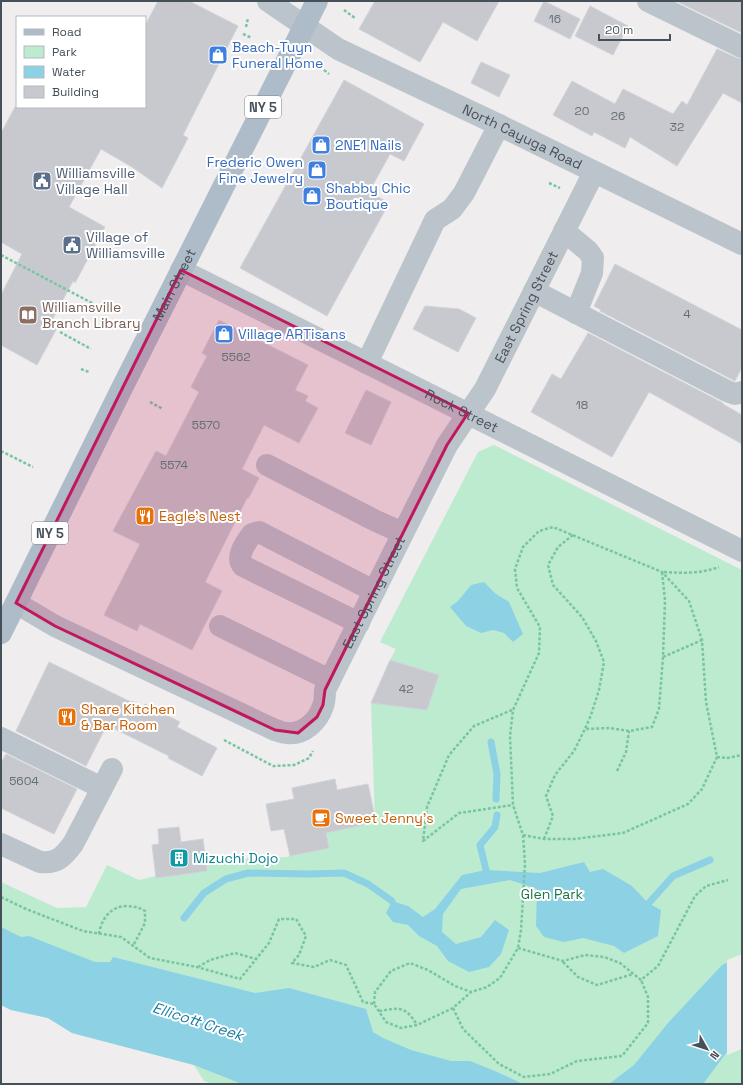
<svg xmlns="http://www.w3.org/2000/svg" width="743" height="1085" viewBox="0 0 743 1085" font-family="'Space Grotesk',sans-serif">
<style>
.green{fill:#bdebd0}
.water{fill:#8dd1e5}
.pier{fill:#efeded}
.lines{fill:none;stroke-linecap:round;stroke-linejoin:round}
.stream{stroke:#8dd1e5;stroke-width:7}
.building{fill:#c7c9cf;stroke:#d1d3d8}
.path{stroke:#78c6a1;stroke-width:2.5;stroke-dasharray:3 2;stroke-linecap:butt}
.minor{stroke:#bcc4cb;stroke-width:22}
.major{stroke:#aebcca;stroke-width:22}
.marked{fill:#c2185b;fill-opacity:0.2;stroke:#c2185b;stroke-width:3;stroke-linejoin:round}
.labels{text-anchor:middle;dominant-baseline:central;stroke-width:4;stroke-linejoin:round;paint-order:stroke}
.number-label{font-size:12px;fill:#666e76}
.shield{fill:#fff;stroke:#7e848b;stroke-width:1}
.shield-label{font-size:13px;font-weight:bold;fill:#465059}
.shop-label{font-size:14px;fill:#366cbe;stroke:#fff;text-anchor:start}
.street-label{font-size:14px;fill:#465059;stroke:#fff}
.service-label{font-size:14px;fill:#4e5e75;stroke:#fff;text-anchor:start}
.education-label{font-size:14px;fill:#785e54;stroke:#fff;text-anchor:start}
.food-label{font-size:14px;fill:#c56008;stroke:#fff;text-anchor:start}
.culture-label{font-size:14px;fill:#0d838f;stroke:#fff;text-anchor:start}
.park-label{font-size:14px;fill:#1d754a;stroke:#fff}
.water-label{font-size:15px;font-style:italic;fill:#167e9d;stroke:#fff}
</style>
<rect width="100%" height="100%" fill="#efeded"/>
<path class="green" d="M494 445 742 570V1084H212L204 1081 194 1065 72 1033 48 1018 11 1010 1 1005V882L57 908 86 907 107 865 139 880 226 859 286 857 328 848 326 833 375 822 371 703 427 710 439 675 390 660 396 649 380 642 478 452Z"/>
<path class="water" d="M484 582 496 594 509 602 523 634 513 642 504 633 493 630 481 633 466 626 450 607 458 601 471 585Z
M584 862 590 872 603 869 632 886 648 903 661 910 658 936 624 953 614 946 583 938 564 942 544 937 536 926 537 889 510 880 461 889 443 914 442 932 456 944 481 937 495 920 509 930 501 954 489 967 469 972 448 961 437 946 419 936 408 925 393 922 386 913 392 901 408 906 423 917 435 909 462 875 486 870 540 873Z
M1 927 21 937 29 936 95 962H110L113 957 255 993 289 988 366 1009 373 1032 383 1038 411 1050 451 1061H470L495 1071 523 1084H242L194 1065 72 1033 48 1018 11 1010 1 1005Z
M742 956V1047L727 1052 703 1084H609L634 1065 668 1023 722 965Z"/>
<path class="pier" d="M742 954V1049L727 1055V960Z"/>
<g class="lines">
<path class="stream" d="M491 742 497 774 496 799
M486 870 480 845 495 827 497 815
M648 904 673 876 710 860
M184 918 204 893 226 879 248 873 308 874 344 873 368 884 392 901"/>
</g>
<path class="building" d="M158 1H189L238 26 183 135 188 138 162 188 132 167 101 149 69 207 105 227 75 283 73 281 50 324 57 328 37 365 1 345V295L22 254 1 242V133L15 107H145V26Z
M375 1H499L477 41 443 22 420 62 359 29Z
M544 1 580 19 570 39 534 21Z
M676 1H742V33Z
M590 6 628 26 613 55 575 36Z
M717 49 737 58 742 59V103L723 93 677 166 630 137 625 148 594 132 592 136 553 115 572 81 615 104 623 89 673 114 682 101 687 105Z
M481 62 510 75 499 97 471 83Z
M344 80 424 124 404 161 390 154 369 192 389 203 327 316 240 268Z
M615 264 742 330V367L735 381 600 311 601 310 594 306Z
M425 306 459 309 476 318 458 352 413 329Z
M219 320 308 365 295 390 308 396 305 401 318 408 299 443 264 425 242 469 259 478 248 499 247 498 205 582 222 591 192 650 140 624 137 631 104 615 140 544 113 531 156 451 166 456 199 392 191 387 207 356 202 353Z
M588 333 723 403V404L742 415V444L649 392 612 457 531 412 552 374 561 379Z
M366 390 391 402 371 445 345 433Z
M390 660 439 675 427 710 371 703Z
M49 662 131 702 132 701 143 707 145 704 180 722 177 727 217 748 202 776 168 758 169 756 107 725 86 766 16 731Z
M6 754 77 789 54 834 1 808V763Z
M335 779 337 790 368 784 376 822 326 833 329 848 290 856 284 829 271 831 266 804 294 799 292 788Z
M179 827 181 842 203 839 207 871 156 878 152 845 159 844 158 829Z"/>
<g class="lines">
<path class="path" d="M344 10 355 18
M246 27 248 18
M243 34 252 38
M324 70 329 74
M549 183 560 188
M1 255 109 312
M60 332 91 349
M81 369 89 372
M150 402 163 409
M1 451 33 467
M573 535 558 547 548 565 553 585 582 617 596 641 604 662 599 690 591 715 585 729 610 728 629 731 652 727 659 709 663 657 665 600 662 572C682 573 700 574 719 567
M663 657 702 640
M512 710 474 726 449 755 427 807 423 841 459 813 513 805
M224 740 273 766 294 765 309 758 313 751
M717 757 727 758 742 755
M617 771 626 752 629 731
M544 839 553 816 546 796 555 775 574 751 585 729
M1 897 26 909 83 931 121 937 150 958 197 967 240 979 269 943 279 919H296L306 936 299 955 292 963 314 967 330 960 346 965 363 1002 374 1004 386 1022 401 1028 417 1025 453 1008 471 992 487 987 500 978 518 948 521 930 525 864 523 835 513 805 510 736 513 710 539 653 540 627 517 588 515 569 523 547 539 531 553 527 662 572 689 601 702 640 706 702 717 757 702 789 688 804 623 833 574 839H544L523 835
M99 934C101 919 111 906 127 906 135 907 139 907 145 911V923L133 946
M518 948 563 961 585 955 604 957 620 963 641 980 658 966 695 896 706 886 728 880
M563 962 578 977 597 985 633 974
M198 967 210 960 235 953 256 959
M374 1004 375 992 391 971 410 963 428 970 455 986 471 992
M453 1008 463 1029 499 1064 524 1077 550 1074 577 1061 622 1056 648 1023V997L641 980
M379 1011C399 1008 405 1005 417 1025"/>
<g class="minor">
<path id="s1" d="M268 1 338 49 499 125 742 244"/>
<path d="M648 1 742 47"/>
<path d="M564 231 588 251 593 258 592 273 576 313"/>
<path id="s2" d="M181 270 742 551"/>
<path d="M534 291 727 391 735 394 742 392"/>
<path d="M367 363 435 220 452 209 464 193 499 125"/>
<path d="M267 465 376 521 403 533"/>
<path id="s3" d="M16 603 55 626 275 730C279 731 283 733 287 733 304 735 318 721 323 706 325 701 325 695 325 690L447 445 485 389 594 172"/>
<path d="M359 623 243 566C235 557 246 542 252 534L259 532 374 591"/>
<path d="M220 626 330 680"/>
<path d="M1 738 102 788"/>
<path d="M1 844 40 862C57 864 63 857 73 844L112 769"/>
</g>
<path class="major" id="s4" d="M1 633 122 388 317 1"/>
</g>
<path class="marked" d="M181 270 468 413 447 445 374 591 325 690 323 705 317 717 298 733 275 730 55 626 16 603Z"/>
<defs>
<g id="shop-square" transform="scale(1)"><rect x="-9" y="-9" width="18" height="18" rx="4" fill="#3f7fe0" stroke="#fff"/><path d="M-5-2.5h2.3a2.7 3.5 0 0 1 5.4 0H5L5.5 6h-11ZM-1.5-2.5h3a1.5 2.3 0 0 0-3 0Z" fill="#fff"/></g>
<g id="civic-square" transform="scale(1)"><rect x="-9" y="-9" width="18" height="18" rx="4" fill="#5c6f8a" stroke="#fff"/><path d="M-.6-6.5H3V-4.5H.6V-3L4-1V1h2V6H-6V1h2V-1L-.6-3ZM-1.2 2.5V6h2.4V2.5Z" fill="#fff"/></g>
<g id="library-square" transform="scale(1)"><rect x="-9" y="-9" width="18" height="18" rx="4" fill="#8d6e63" stroke="#fff"/><path d="M-6-4Q-3-5.5-.7-3.5V5Q-3 3-6 4ZM6-4Q3-5.5 .7-3.5V5Q3 3 6 4Z" fill="#fff"/></g>
<g id="restaurant-square" transform="scale(1)"><rect x="-9" y="-9" width="18" height="18" rx="4" fill="#e8710a" stroke="#fff"/><path d="M-5-6h1v4h1v-4h1v4h1v-4h1v5L-1.5 .5V6h-2V.5L-5-1ZM5-6V6H3V1.5H1.5Q1.5-4 5-6Z" fill="#fff"/></g>
<g id="cafe-square" transform="scale(1)"><rect x="-9" y="-9" width="18" height="18" rx="4" fill="#e8710a" stroke="#fff"/><path d="M-5.5-4.5H6V0H3Q3 3.5 0 3.5H-2.5Q-5.5 3.5-5.5 0ZM3-3.2v2h1.7v-2ZM-6 4.5H4V6H-6Z" fill="#fff"/></g>
<g id="building-square" transform="scale(1)"><rect x="-9" y="-9" width="18" height="18" rx="4" fill="#0f9aa8" stroke="#fff"/><path d="M-4-6H4V6H1V3H-1V6H-4ZM-2.5-4.3h1.7v1.8h-1.7ZM.8-4.3h1.7v1.8H.8ZM-2.5-1h1.7V.8h-1.7ZM.8-1h1.7V.8H.8Z" fill="#fff"/></g>
</defs>
<g fill-rule="evenodd">
<use href="#shop-square" x="218" y="55"/>
<use href="#shop-square" x="321" y="145"/>
<use href="#shop-square" x="317" y="170"/>
<use href="#civic-square" x="42" y="181"/>
<use href="#shop-square" x="312" y="196"/>
<use href="#civic-square" x="72" y="245"/>
<use href="#library-square" x="28" y="315"/>
<use href="#shop-square" x="224" y="334"/>
<use href="#restaurant-square" x="145" y="516"/>
<use href="#restaurant-square" x="67" y="717"/>
<use href="#cafe-square" x="321" y="818"/>
<use href="#building-square" x="179" y="858"/>
</g>
<g class="labels">
<g class="number-label">
<text x="555" y="19">16</text>
<text x="582" y="111">20</text>
<text x="618" y="116">26</text>
<text x="677" y="127">32</text>
<text x="687" y="314">4</text>
<text x="236" y="357">5562</text>
<text x="582" y="405">18</text>
<text x="206" y="425">5570</text>
<text x="174" y="465">5574</text>
<text x="406" y="689">42</text>
<text x="24" y="781">5604</text>
</g>
<g class="shield">
<rect x="245" y="96" width="36" height="22" rx="3"/>
<rect x="32" y="522" width="36" height="22" rx="3"/>
</g>
<g class="shield-label">
<text x="263" y="107">NY 5</text>
<text x="50" y="533">NY 5</text>
</g>
<g class="shop-label">
<text x="232" y="47">Beach-Tuyn<tspan x="232" dy="16">Funeral Home</tspan></text>
<text x="335" y="145">2NE1 Nails</text>
<text x="303" y="162" text-anchor="end">Frederic Owen<tspan x="303" dy="16">Fine Jewelry</tspan></text>
<text x="326" y="188">Shabby Chic<tspan x="326" dy="16">Boutique</tspan></text>
<text x="238" y="334">Village ARTisans</text>
</g>
<g class="street-label">
<text stroke="none"><textPath href="#s1" startOffset="289">North Cayuga Road</textPath></text>
<text stroke="none"><textPath href="#s4" startOffset="389">Main Street</textPath></text>
<text stroke="none"><textPath href="#s3" startOffset="799">East Spring Street</textPath></text>
<text stroke="none"><textPath href="#s2" startOffset="314">Rock Street</textPath></text>
<text stroke="none"><textPath href="#s3" startOffset="475">East Spring Street</textPath></text>
</g>
<g class="service-label">
<text x="56" y="173">Williamsville<tspan x="56" dy="16">Village Hall</tspan></text>
<text x="86" y="237">Village of<tspan x="86" dy="16">Williamsville</tspan></text>
</g>
<g class="education-label">
<text x="42" y="307">Williamsville<tspan x="42" dy="16">Branch Library</tspan></text>
</g>
<g class="food-label">
<text x="159" y="516">Eagle's Nest</text>
<text x="81" y="709">Share Kitchen<tspan x="81" dy="16">&amp; Bar Room</tspan></text>
<text x="335" y="818">Sweet Jenny's</text>
</g>
<g class="culture-label">
<text x="193" y="858">Mizuchi Dojo</text>
</g>
<g class="park-label">
<text x="552" y="894">Glen Park</text>
</g>
<g class="water-label">
<text transform="translate(198 1021) rotate(18)">Ellicott Creek</text>
</g>
</g>
<rect width="743" height="1085" fill="none" stroke="#465059" stroke-width="4"/>
<rect x="16" y="16" width="130" height="92" fill="#ffffff" stroke="#b5b9bd"/>
<rect x="24" y="29" width="20" height="6" fill="#aebcca" stroke="#b5b9bd"/>
<text x="52" y="36" font-size="12" fill="#465059">Road</text>
<rect x="24" y="46" width="20" height="12" fill="#bdebd0" stroke="#b5b9bd"/>
<text x="52" y="56" font-size="12" fill="#465059">Park</text>
<rect x="24" y="66" width="20" height="12" fill="#8dd1e5" stroke="#b5b9bd"/>
<text x="52" y="76" font-size="12" fill="#465059">Water</text>
<rect x="24" y="86" width="20" height="12" fill="#c7c9cf" stroke="#b5b9bd"/>
<text x="52" y="96" font-size="12" fill="#465059">Building</text>
<g transform="translate(707 1049) rotate(129)" stroke="#ffffff" stroke-width="3" paint-order="stroke">
<path d="M0-3L7 15L0 10L-7 15Z" fill="#465059"/>
<text y="-6" font-size="11" font-weight="bold" text-anchor="middle" fill="#465059">N</text>
</g>
<path d="M599 34v6h71v-6" fill="none" stroke="#465059" stroke-width="2"/>
<text x="605" y="34" font-size="12" fill="#465059" stroke="#ffffff" stroke-width="3" paint-order="stroke">20 m</text>
</svg>
